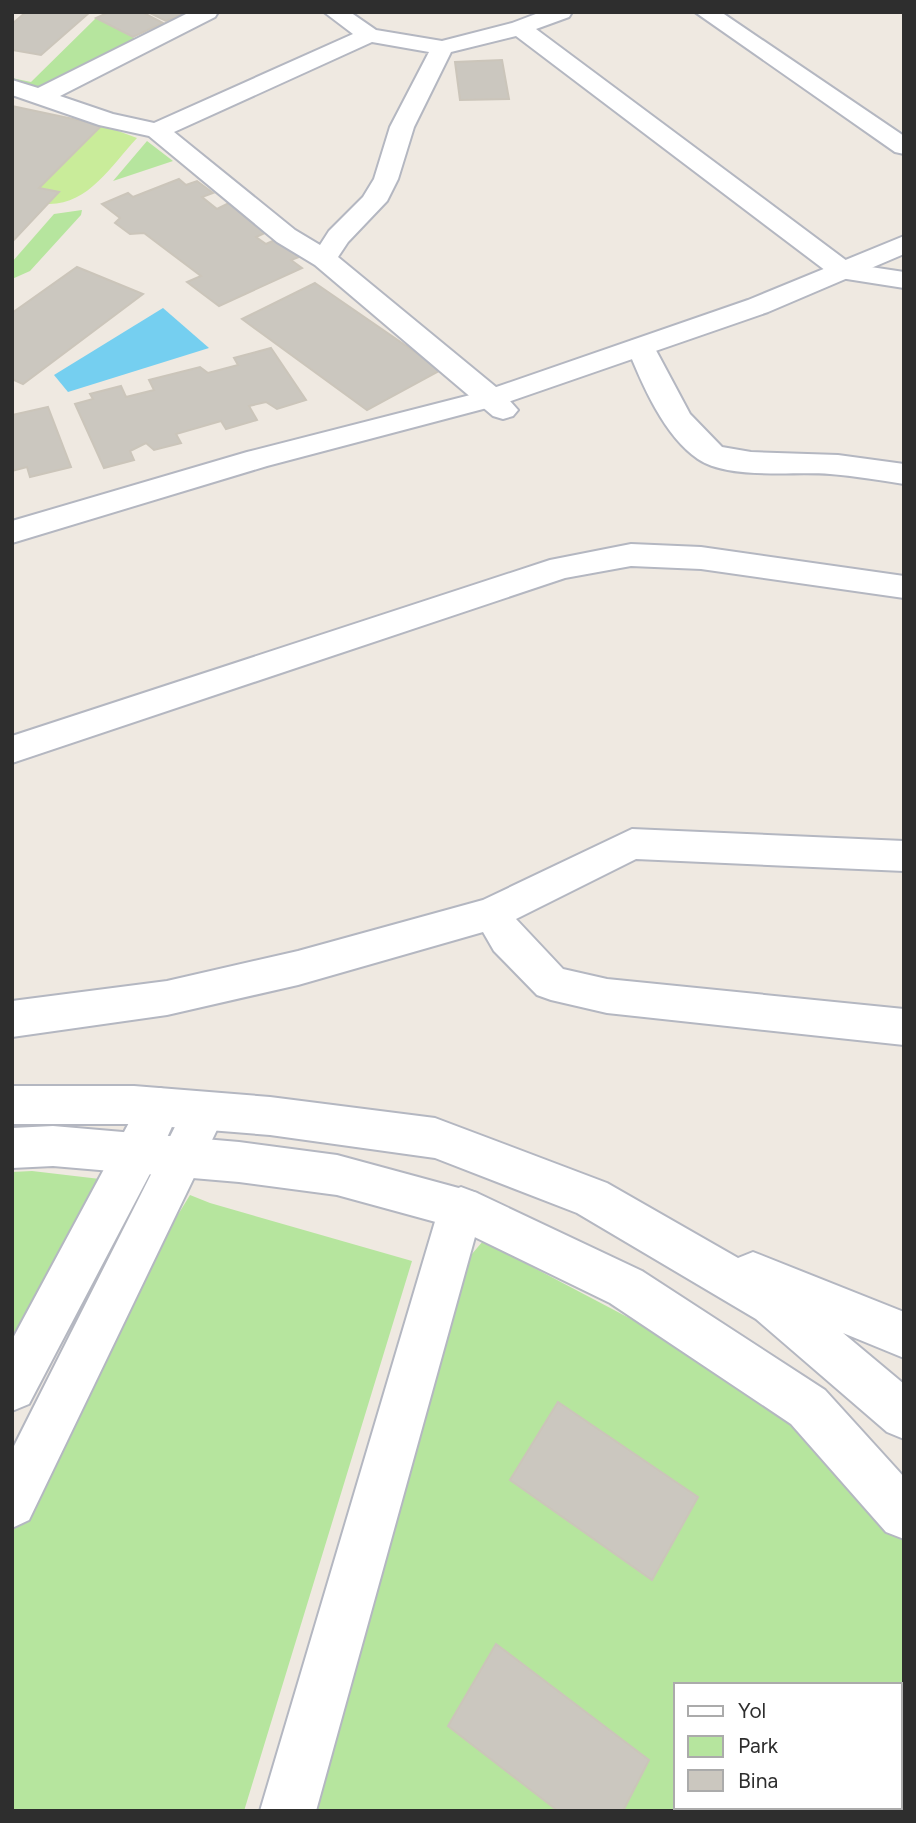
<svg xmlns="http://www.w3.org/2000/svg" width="916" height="1823" viewBox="0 0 916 1823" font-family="Figtree,sans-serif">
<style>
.green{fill:#b6e59e;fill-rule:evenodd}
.pitch{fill:#c9ec9a}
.water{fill:#75cff0}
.building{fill:#cbc7bf;stroke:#cbc5ba;stroke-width:2}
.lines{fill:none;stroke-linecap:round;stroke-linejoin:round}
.street-casing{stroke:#b4b7c1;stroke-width:4}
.secondary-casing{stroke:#b4b7c1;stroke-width:4}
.street{fill:#fff;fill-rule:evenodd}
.secondary{fill:#fff;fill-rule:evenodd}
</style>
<rect width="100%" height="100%" fill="#efe9e1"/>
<path class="green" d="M96 18 142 42 43 90 12 82V78L31 82Z
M147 141 173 161 113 181Z
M82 210 81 215 30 271 12 279V262L54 214Z
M32 1171 100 1179 12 1340V1172Z
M190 1195 210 1203 412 1261 244 1811H12V1522L99 1344Z
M483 1241 671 1340 794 1413 904 1539V1811H307L466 1261ZM676 1685H900V1807H676Z"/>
<path class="pitch" d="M102 125 137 138C111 166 88 205 48 204L58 192 39 188Z"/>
<path class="water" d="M163 308 209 348 68 392 54 375Z"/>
<path class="building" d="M26 12H90L41 55 12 50V24Z
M109 12H142L163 23 133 37 96 18Z
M148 12H187L166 21Z
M502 60 509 99 460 100 455 62Z
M12 106 102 125 39 188 59 192 12 242Z
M179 179 186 185 197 181 213 193 202 197 217 209 229 203 267 232 256 237 266 244 275 240 299 257 291 260 302 268 219 306 187 282 201 276 144 233 130 234 115 223 120 218 102 204 128 193 133 197Z
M77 267 143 294 23 384 12 379V313Z
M315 283 441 370 367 410 242 319Z
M271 348 306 400 277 409 266 402 249 406 257 420 226 429 221 421 176 434 181 443 154 450 146 443 130 451 134 460 104 468 75 404 93 399 90 394 121 386 126 397 154 390 149 380 200 367 208 373 238 365 234 358Z
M48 407 71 467 30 477 27 467 12 471V415Z
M558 1402 698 1497 652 1580 510 1480Z
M496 1644 649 1760 623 1811H558L448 1726Z
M900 1780 904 1783V1811H749L744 1807H900Z"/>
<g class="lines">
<g class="street-casing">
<path id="street" d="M190 12H218L215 17 60 96 113 114 154 123 353 34 324 12H350L376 30 442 41 512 23 541 12H572L569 17 536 29 851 264 904 272V288L834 277 516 36 451 52 414 127 398 179 387 201 348 242 338 257 502 392 518 410 513 416 503 419 493 416 315 265 277 242 149 136 99 125 12 95V80L38 88ZM372 42 429 52 390 127 374 179 363 197 329 231 320 245 295 230 174 132Z
M695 12H721L904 136V154L895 152Z
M641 339 651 341 690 414 722 447 751 452 838 455 904 464V484C879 480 854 476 830 474 793 471 729 480 698 459 664 436 642 384 627 347L631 341Z
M631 544 701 547 904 576V598L701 569 631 566 565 578 12 763V736L550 560Z
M632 829 904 841V871L636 859 516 919 563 969 607 979 904 1009V1045L607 1013 551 1000 537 995 494 951 483 932 298 985 167 1015 12 1037V1001L167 981 298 951 483 900Z
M160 1088 175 1093 181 1107 154 1166 29 1404 12 1411V1340L145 1093Z
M205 1092 220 1097 226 1111 29 1520 12 1528V1450L190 1097Z
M461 1187 477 1193 483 1208 316 1811H260L439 1208 445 1193Z"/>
</g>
<g class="secondary-casing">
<path id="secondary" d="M904 236V254L768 312 502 404 267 466 12 543V521L247 452 482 392 748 300Z
M12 1086H134L270 1097 435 1118 607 1183 738 1258 753 1252 904 1312V1358L843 1333 904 1384V1439L887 1432 756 1319 577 1213 435 1158 270 1135 134 1124H12Z
M53 1126 239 1142 337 1155 477 1193 642 1271 825 1390 904 1477V1539L886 1532 791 1424 610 1303 454 1227 337 1195 239 1182 53 1166 12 1168V1128Z"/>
</g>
<use href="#street" class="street"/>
<use href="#secondary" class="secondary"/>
</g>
<rect width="916" height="1823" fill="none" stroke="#2e2e2e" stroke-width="28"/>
<rect x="674" y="1683" width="228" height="126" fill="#ffffff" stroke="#ababab" stroke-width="2"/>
<rect x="688" y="1706" width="35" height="10" fill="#ffffff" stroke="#ababab" stroke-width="2"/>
<text x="738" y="1718" font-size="21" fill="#2e2e2e">Yol</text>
<rect x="688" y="1736" width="35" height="21" fill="#b6e59e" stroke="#ababab" stroke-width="2"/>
<text x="738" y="1753" font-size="21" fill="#2e2e2e">Park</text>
<rect x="688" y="1770" width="35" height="21" fill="#cbc7bf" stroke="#ababab" stroke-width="2"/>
<text x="738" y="1788" font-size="21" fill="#2e2e2e">Bina</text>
</svg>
